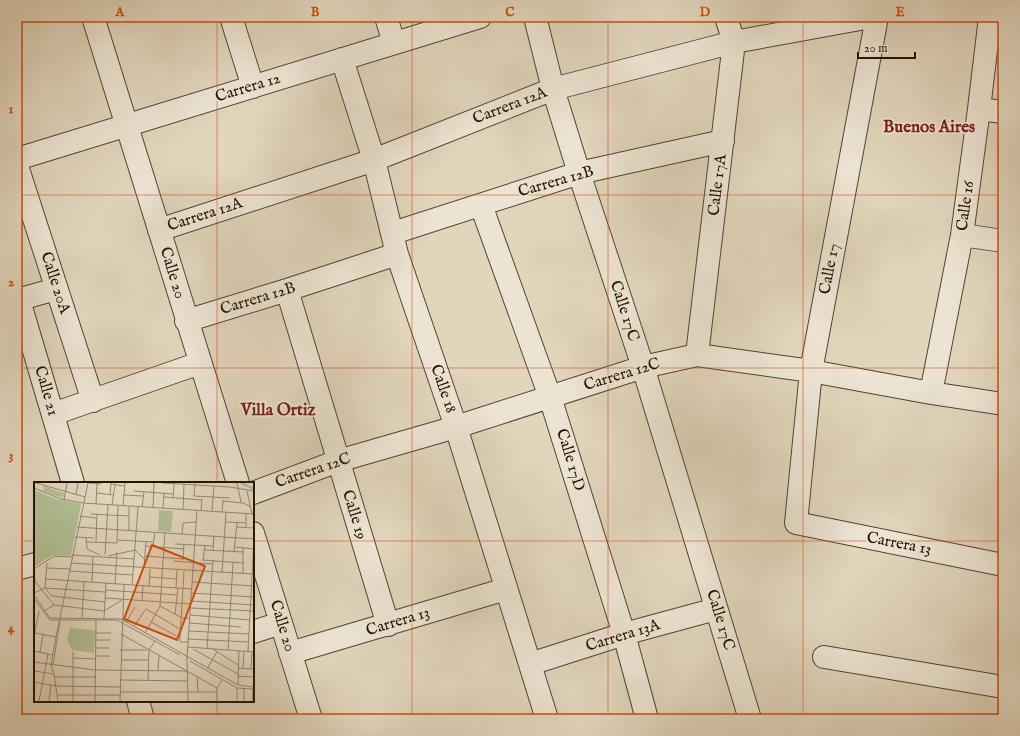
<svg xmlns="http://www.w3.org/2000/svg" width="1020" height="736" viewBox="0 0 1020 736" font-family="'IM FELL English',serif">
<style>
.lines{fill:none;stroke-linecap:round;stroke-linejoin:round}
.minor-casing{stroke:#544330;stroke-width:24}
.minor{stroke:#ece4d3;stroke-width:22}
.grid{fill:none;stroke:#cb4e0a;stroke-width:1;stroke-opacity:0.55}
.labels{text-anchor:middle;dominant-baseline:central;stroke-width:3.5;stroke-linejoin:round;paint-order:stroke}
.street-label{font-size:16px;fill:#251201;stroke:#ece4d3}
.neighbourhood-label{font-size:17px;font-weight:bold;fill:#7a1f14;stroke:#ece4d3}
.inset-river{fill:none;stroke:#9bb5bd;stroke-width:2}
.inset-road{fill:none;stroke:#968771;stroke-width:1}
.view{fill:#cb4e0a;fill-opacity:0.15;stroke:#cb4e0a;stroke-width:2}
.inset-edge{fill:none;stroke:#251201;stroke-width:2}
.neatline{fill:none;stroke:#cb4e0a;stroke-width:1.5}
.grid-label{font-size:13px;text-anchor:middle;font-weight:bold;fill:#cb4e0a}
</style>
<rect width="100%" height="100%" fill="#e1d5bc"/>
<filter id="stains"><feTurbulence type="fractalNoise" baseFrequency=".005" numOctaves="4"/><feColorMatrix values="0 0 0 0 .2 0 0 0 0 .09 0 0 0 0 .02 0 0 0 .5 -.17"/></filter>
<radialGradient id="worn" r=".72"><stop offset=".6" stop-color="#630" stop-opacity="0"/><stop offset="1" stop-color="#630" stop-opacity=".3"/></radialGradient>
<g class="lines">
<g class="minor-casing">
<path id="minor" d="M93 17 238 483
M231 17 253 87
M386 17 394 43
M535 17 553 89 579 173 643 367 750 719
M877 17 811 371 796 523 1003 565
M342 59 374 160 397 254 456 427 547 719
M979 109 1003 112
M17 159 480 17
M17 166 93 401
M481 205 550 397 624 634 647 719
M159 230 374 160 553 89 734 42 871 17
M393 233 579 173 723 141
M962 235 1003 241
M287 290 388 625
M17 300 56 289
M19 300 73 483
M186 321 287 290 397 254
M697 355 734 42 726 17
M931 393 962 235 979 109 990 17
M53 414 200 363
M253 493 338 461 456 427 643 367 697 355 811 371 931 393 1003 404
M253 533 311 719
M17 569 35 564
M253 632 281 623
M290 653 506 589
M824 657 1003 687
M530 664 624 634 716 609
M138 701 143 719"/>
</g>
<use href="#minor" class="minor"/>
</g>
<path class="grid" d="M217 17V483M412 17V719M608 17V719M803 17V719M17 195H1003M17 368H1003M17 541H35M253 541H1003M217 701V719"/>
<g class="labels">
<g class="street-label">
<text transform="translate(248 88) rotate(-17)">Carrera 12</text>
<text transform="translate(510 106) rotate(-21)">Carrera 12A</text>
<text transform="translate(556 182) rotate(-16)">Carrera 12B</text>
<text transform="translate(718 185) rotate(-83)">Calle 17A</text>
<text transform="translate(966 206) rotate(-82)">Calle 16</text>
<text transform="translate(205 215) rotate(-18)">Carrera 12A</text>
<text transform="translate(830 269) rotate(-79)">Calle 17</text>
<text transform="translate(172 273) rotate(73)">Calle 20</text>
<text transform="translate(55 283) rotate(72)">Calle 20A</text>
<text transform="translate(258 299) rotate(-17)">Carrera 12B</text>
<text transform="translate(624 311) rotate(72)">Calle 17C</text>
<text transform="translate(622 375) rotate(-17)">Carrera 12C</text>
<text transform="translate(443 389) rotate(71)">Calle 18</text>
<text transform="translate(46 391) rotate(74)">Calle 21</text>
<text transform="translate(570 460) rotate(73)">Calle 17D</text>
<text transform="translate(313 471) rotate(-19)">Carrera 12C</text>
<text transform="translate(354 515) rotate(73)">Calle 19</text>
<text transform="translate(899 544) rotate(11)">Carrera 13</text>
<text transform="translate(720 620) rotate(73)">Calle 17C</text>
<text transform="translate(398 622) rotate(-17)">Carrera 13</text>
<text transform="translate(282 626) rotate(73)">Calle 20</text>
<text transform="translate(623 636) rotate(-17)">Carrera 13A</text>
</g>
<g class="neighbourhood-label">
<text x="929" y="127">Buenos Aires</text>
<text x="278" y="410">Villa Ortiz</text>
</g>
</g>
<g transform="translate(34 482)">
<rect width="220" height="220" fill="#e1d5bc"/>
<path d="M0 8 22 17 47 22 37 74 18 73 0 85ZM125 28 139 29 137 50 124 49Z" fill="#b1bd92"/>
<path d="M36 146 61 148 60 171 38 168 33 158Z" fill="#b1bd92"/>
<path d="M10 4 30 11 29 16 9 9Z" fill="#b1bd92"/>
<path class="inset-river" d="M207 1 220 7"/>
<path class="inset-road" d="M2 1 51 15M55 1 67 2M128 1 196 5 220 9M203 1 207 20M77 2 90 4M0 6 27 17 49 21 220 32M100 9 139 12M213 9 218 32M63 11 79 13M42 13 44 1M76 13 77 1M89 13 110 14M160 14 196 16M160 14 161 1M130 15 168 18M139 16 140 2M30 18 33 1M189 19 209 21 217 25M62 22 63 2M78 23 81 3M89 24 91 1M108 25 110 10M119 26 120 1M129 26 130 11M149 28 150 2M167 29 168 17M178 29 180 4M188 30 189 18M57 32 95 34M46 34 62 36M192 40 212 41M43 45 220 57 214 169M203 45 220 46M212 45V32M95 48V24M148 52 149 41 162 40M41 55 60 56M52 56 53 67 66 73M83 58 120 60M52 60 83 61 84 24M62 60 63 32M141 62 179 64M112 64 150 67M119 64 121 50M201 65 220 67M170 68 209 70M179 69 180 54M200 70 203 41M38 73 100 77M71 73 74 23M74 74 101 68 110 77M111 74 149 77M149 78 150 62M169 78 209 81M140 79 178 82M169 79 171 63M13 81 11 106 18 114 71 120M37 81 220 92M12 86 36 87M110 86 112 59M0 87 20 74 38 75M0 87 1 99M35 89 99 93M150 89 146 156V160H154M188 91 192 30M209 92V66M115 95 142 97M11 97 158 107M0 98 20 123M58 100 59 74M158 100 220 104M81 102 83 70M98 103 104 25M115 104 116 87M142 106 143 88M71 108 143 113M0 111 11 106 71 110M157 111 220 115M0 113 16 136 87 137 204 203 220 205M71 116 157 122M0 117 16 138H83L146 173M108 119 109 104M157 119 220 123M126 124 148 136H156M157 126 220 129M10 129 20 123 70 129 88 118M141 132 144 106M156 133 216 138M48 136 50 100M70 136 72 101M92 140 101 125M117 140 146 156M155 141 207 145M100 144 112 127 146 147M155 149 215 152M1 151 22 155M62 151H77M111 151 126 124 131 50M87 152 183 206M0 154 5 129M154 157 214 160M61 158H77M154 165 220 170M61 166H75M159 167 204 192M173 167 179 78M179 167 204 183M86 168H113M194 168 199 80M0 169 19 173M6 170 9 153M61 174H76M39 176 61 177M87 178H114M156 179 203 206 220 207M0 180 61 188 153 189M19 183 26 139M204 186 220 187M209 186 210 169M173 187 183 170M217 187 218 170M124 188 125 174M0 189 19 192M20 192 17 183 22 155 54 1M20 192 24 219M204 194 220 195M20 195H61M163 196 164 210M86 198 153 199M114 199 115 168 121 159M0 200 22 204 86 205M204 203 205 169M203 206V219M210 206V219M86 210H183M23 213H86M5 219 14 172M15 219 17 203M39 219V170M61 219 62 138M86 219 90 102M154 219 153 175 163 29M183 219V206L188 198M218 219 219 207"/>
<path class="view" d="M118 63 171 84 143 158 90 137Z"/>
<rect width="220" height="220" class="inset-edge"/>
</g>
<rect width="1020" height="736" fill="none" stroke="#e1d5bc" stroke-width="44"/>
<path d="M858 52v6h57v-6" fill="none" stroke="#251201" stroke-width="2"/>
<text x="864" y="52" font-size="12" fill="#251201" stroke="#ece4d3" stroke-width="3" paint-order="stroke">20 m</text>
<rect x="22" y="22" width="976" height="692" class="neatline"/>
<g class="grid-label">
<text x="120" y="16">A</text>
<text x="315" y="16">B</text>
<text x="510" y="16">C</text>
<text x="705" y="16">D</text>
<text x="900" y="16">E</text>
<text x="11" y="113">1</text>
<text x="11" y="286">2</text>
<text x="11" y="459">3</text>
<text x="11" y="632">4</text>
</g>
<rect width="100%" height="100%" filter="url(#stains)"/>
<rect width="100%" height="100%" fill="url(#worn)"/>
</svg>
